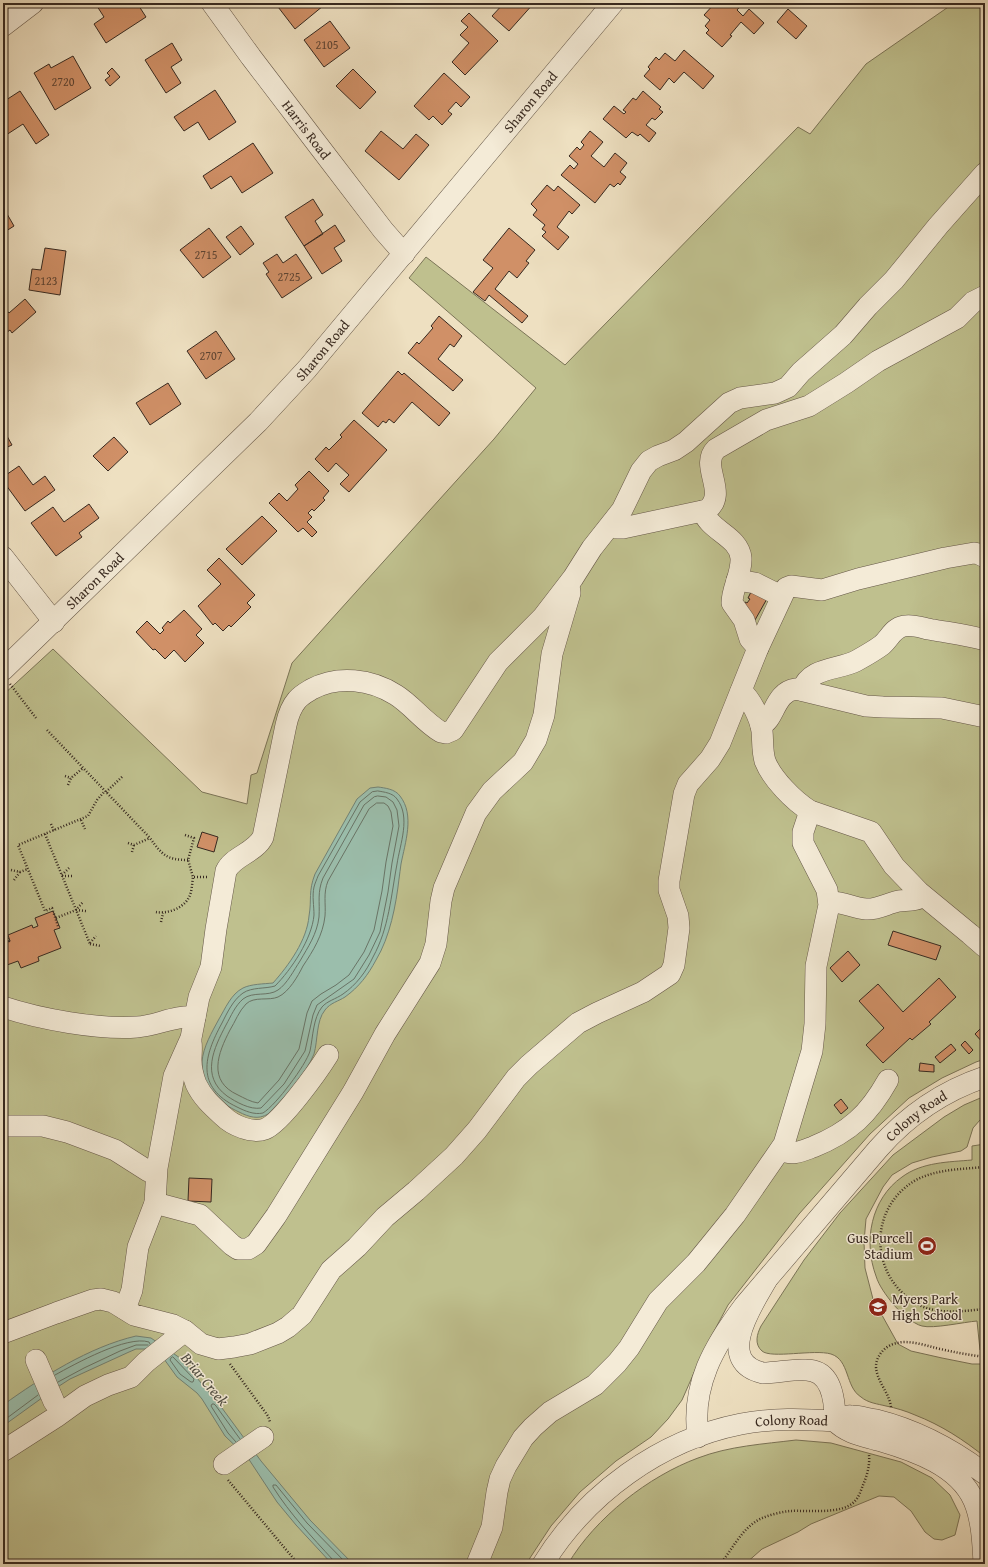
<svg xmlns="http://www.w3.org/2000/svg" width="988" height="1567" viewBox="0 0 988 1567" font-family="'Gentium Book Plus',serif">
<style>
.green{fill:#bfc08e;stroke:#7b7457}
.water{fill:#9bbeac;stroke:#738274}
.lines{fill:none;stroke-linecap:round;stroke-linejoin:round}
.shore{stroke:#697466;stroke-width:1}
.building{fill:#d09067;stroke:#372920}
.minor-casing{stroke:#655748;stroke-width:22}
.path{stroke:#372920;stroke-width:2.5;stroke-dasharray:1 2;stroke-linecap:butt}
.minor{stroke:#f4ebd7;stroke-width:21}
.labels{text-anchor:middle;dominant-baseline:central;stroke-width:3;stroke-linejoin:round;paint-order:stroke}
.number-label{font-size:12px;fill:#5d4332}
.street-label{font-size:14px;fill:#372920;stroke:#f4ebd7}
.poi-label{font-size:14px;fill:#372920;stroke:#f4ebd7;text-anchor:end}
.water-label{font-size:15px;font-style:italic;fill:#504e43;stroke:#f4ebd7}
</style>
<rect width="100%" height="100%" fill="#eee0c1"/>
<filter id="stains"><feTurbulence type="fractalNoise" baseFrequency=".005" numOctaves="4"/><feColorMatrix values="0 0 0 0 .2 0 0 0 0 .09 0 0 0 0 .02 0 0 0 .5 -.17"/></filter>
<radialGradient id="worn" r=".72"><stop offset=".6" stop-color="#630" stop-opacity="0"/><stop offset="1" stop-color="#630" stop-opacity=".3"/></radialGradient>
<path class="green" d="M954 3H985V1059L976 1062 942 1078 909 1098 870 1134 799 1214 728 1305 704 1350 682 1400 668 1419 651 1437 616 1461 580 1492 551 1526 526 1564H3V695L53 649 202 792 247 804 251 775 257 773 292 663 494 439 536 388 409 278 426 257 565 365 798 127 810 134 866 64Z
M985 1096V1118L980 1120 973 1128 967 1147 961 1151 932 1157 912 1163 892 1175 883 1187 866 1219 864 1242 865 1268 873 1299 898 1344 911 1351 942 1358 972 1364H985V1457C964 1440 941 1425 915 1415 906 1411 896 1408 886 1406 878 1404 868 1403 861 1397 845 1387 850 1360 831 1354 814 1349 771 1359 762 1351 754 1344 757 1334 761 1326L804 1260 840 1213 893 1155 944 1117 964 1105Z
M985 1144V1351L980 1350 977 1321C964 1322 933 1329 922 1326 913 1324 899 1311 893 1304 886 1295 879 1286 876 1276 863 1241 871 1199 902 1177 922 1162 949 1162 972 1160V1146Z
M796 1440 831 1443 901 1462 932 1478 950 1495 960 1515 955 1535 942 1540 934 1539 925 1532 911 1511 894 1497 879 1496 811 1524 798 1532 762 1549 745 1564H568C595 1518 649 1476 698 1458 729 1446 764 1444 796 1440Z"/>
<path class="water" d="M378 787C385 788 395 789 400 796 415 815 405 843 401 864 400 869 400 874 399 879 396 905 390 937 376 960 368 975 359 987 345 997 339 1001 330 1003 325 1010 316 1021 318 1040 314 1054 306 1074 283 1099 268 1114 258 1120 249 1117 239 1112 219 1103 201 1087 202 1062 203 1047 212 1032 219 1019 225 1009 231 994 243 988 251 984 263 984 273 983 289 965 307 940 309 916 312 899 308 892 315 874L357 799 370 788Z
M136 1336 151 1338 180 1358 219 1404 261 1461 310 1520 353 1564H332L296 1525 277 1502 248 1458 225 1436 202 1399 197 1393 177 1377 164 1359 148 1349H136L129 1352 70 1379 53 1390 3 1426V1405C42 1377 89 1347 136 1336Z"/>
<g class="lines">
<path class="shore" d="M378 791C384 792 393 793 397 799 411 817 400 844 397 864 391 896 389 928 373 957 366 972 356 985 343 994 336 999 327 1001 322 1007 313 1018 313 1037 310 1051 306 1065 276 1105 263 1113 254 1115 245 1111 237 1107 195 1087 204 1056 222 1023 227 1013 233 1000 243 993 252 987 265 989 275 986 291 970 312 939 314 915 314 906 312 896 314 887 315 883 317 879 318 876L360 802 372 792Z
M378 796 386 797 393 802 397 810 399 826 392 863 388 892 380 932 369 955 354 979 317 1005 313 1015 305 1051 284 1084 261 1108C250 1110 236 1102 227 1096 200 1076 214 1048 226 1025 231 1016 235 1006 243 999 253 991 268 997 278 990 287 984 294 970 300 961 308 947 317 934 319 917 320 901 317 893 323 878L364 805 374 797Z
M377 803H384L388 806 391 812 393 826 386 862 382 891 374 930 364 952 349 975 336 985 321 994 312 1001 307 1013 299 1049 279 1080 258 1103C251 1102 244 1098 238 1095 207 1081 218 1053 230 1030 235 1022 239 1011 246 1004 254 996 269 1001 278 997 289 992 298 976 303 966 313 951 323 935 325 916 326 904 323 893 328 881L369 809Z
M173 1357 194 1379 193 1382H191L180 1374 170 1360 171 1358Z
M55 1375C75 1364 127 1335 149 1342L150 1344
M58 1382 84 1368 120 1351 136 1345H148
M3 1421 38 1395
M236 1442 228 1433 211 1406 212 1404H214L216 1406 240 1439
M334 1564 333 1560C312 1537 290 1514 273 1487V1485H276L307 1523 347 1564"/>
</g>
<path class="building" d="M95 3H137L146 17 106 43 94 24 104 17Z
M275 3H321L323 6 295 29Z
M504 3H534L509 31 492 16Z
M715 3H743L737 10 743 16 749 9 764 23 754 34 741 22 730 35 732 36 722 47 706 33 709 30 705 26 710 20 704 15Z
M788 9 807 26 796 39 777 22Z
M469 13 498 41 465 75 452 62 469 43 460 35 468 27 461 21Z
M330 21 350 48 324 67 304 40Z
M172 43 182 60 171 67 181 83 166 93 145 60Z
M684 50 714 76 703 89 684 72 674 83 669 78 660 90 644 76 650 69 648 67 656 57 659 60 665 53 675 61Z
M73 56 91 88 55 110 34 73 49 64 51 68Z
M112 68 120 77 110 86 105 80 110 76 107 73Z
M353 69 376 92 360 109 336 86Z
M444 73 470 97 461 107 456 102 448 111 452 114 442 125 433 116 429 120 414 106Z
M215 90 236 122 209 140 198 122 184 131 174 117Z
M20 91 49 135 36 144 23 124 3 137V102Z
M643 91 661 107 659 109 663 112 655 120 652 118 646 125 656 133 649 142 640 134 638 136 632 132 626 138 603 119 614 106 624 114 626 112 623 110 633 98 636 100Z
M381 131 403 149 416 134 429 145 399 180 365 151Z
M590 131 603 142 591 156 604 167 615 153 627 163 620 172 626 177 620 185 618 183 614 187 610 184 595 203 561 175 570 165 574 169 578 164 569 156 577 147 580 150 584 145 581 142Z
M253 143 273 173 242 193 231 176 211 189 203 176Z
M547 185 554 191 558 186 580 205 572 214 569 211 557 227 569 237 558 250 542 236 546 232 542 229 545 225 533 215 537 210 531 204Z
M313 199 323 215 315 221 323 234 304 246 285 217Z
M3 207 14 226 3 233Z
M335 225 345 241 334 248 342 261 322 274 304 246Z
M241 226 254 244 240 255 226 237Z
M209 228 231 257 203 278 180 250Z
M509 228 535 250 526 261 529 263 517 278 509 271 495 289 528 316 522 323 489 295 485 301 473 292 493 268 483 260Z
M45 248 66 251 60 295 29 290 32 269 41 270Z
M277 254 283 263 296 254 312 278 282 298 266 274 269 272 263 263Z
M25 299 36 312 12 333 10 330 3 335V306L9 313Z
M439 316 462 336 454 347 450 344 438 359 463 380 453 391 408 353 417 342 419 344 433 328 431 326Z
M216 331 235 359 206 379 187 351Z
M398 371 402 375 404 373 450 413 439 426 412 402 394 423 389 419 386 423 383 421 378 427 362 413Z
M168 383 181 404 150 425 136 403Z
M354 420 387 450 349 492 340 484 349 475 336 463 328 472 315 459 326 447 329 450 342 437 340 435Z
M3 429 12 445 3 449Z
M114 437 128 452 108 471 93 456Z
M19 466 33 485 45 476 55 490 25 511 3 481V477Z
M309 471 329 491 323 498 325 500 314 511 312 509 308 513 312 517 307 522 317 532 312 537 303 528 298 532 269 503 279 493 287 501 298 489 295 485Z
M89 504 99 518 79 533 82 537 56 556 31 523 53 507 64 522Z
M262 516 277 531 242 565 226 549Z
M219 558 255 595 247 603 251 607 231 627 229 625 223 631 215 623 213 625 198 606 221 584 207 570Z
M753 588 768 597 755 620 739 611 745 602 747 603 750 599 748 598Z
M184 610 202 629 196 635 204 643 185 662 174 650 165 659 155 649 153 650 136 632 147 621 160 634 164 630 162 628 168 621 170 623Z
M202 832 218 837 214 852 197 847Z
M53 911 60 928 54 930 61 948 38 957 39 961 21 968 18 961 7 965 3 954V943L10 941 8 935 32 925 33 928 38 926 35 918Z
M893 931 941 946 936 960 888 945Z
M848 951 860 965 842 982 830 968Z
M939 978 956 997 929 1022 931 1024 912 1040 910 1038 883 1063 866 1045 884 1028 859 1001 878 984 903 1012Z
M985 1024V1045L975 1034Z
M965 1041 973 1050 969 1054 961 1045Z
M951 1044 956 1050 940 1063 935 1057Z
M920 1063 934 1065V1072L919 1071Z
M841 1099 848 1108 841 1114 834 1105Z
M189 1178 212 1179 211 1202 188 1201Z"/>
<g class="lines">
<g class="minor-casing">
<g id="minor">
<path id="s1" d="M212 3 251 57 318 145 383 230 404 254"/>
<path d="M3 26 33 3"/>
<path d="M703 511C709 531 739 536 741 558 742 574 732 588 732 603L744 620 750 639 758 648"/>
<path d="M611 525 617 528H623L707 510C729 493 699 466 716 449L766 420 809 406 846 383 878 361 957 318 973 302 985 296"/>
<path d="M3 557 54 622"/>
<path d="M737 580 755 583 781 596"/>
<path id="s2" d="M3 670 258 422 307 369 613 3"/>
<path d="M802 690C810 667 838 670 856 661 865 656 874 651 882 645 890 638 893 628 904 626 915 624 924 629 934 630 951 633 968 635 985 640"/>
<path d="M741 691C751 699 760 718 762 731 763 741 762 751 765 761 772 779 794 801 810 811L871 832 894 866 919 892 970 934 985 947"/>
<path d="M761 725C775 720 774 692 796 689L866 706 883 707 942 708 985 717"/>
<path d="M829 902C842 901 853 908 866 909 877 910 888 903 899 901 907 900 917 901 923 896"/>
<path d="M3 1007C39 1019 99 1030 137 1027 156 1026 175 1015 195 1017"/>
<path d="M191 1042C192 1047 191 1054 191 1060 191 1068 193 1076 196 1084 202 1097 212 1106 223 1116 232 1125 252 1134 265 1129 281 1123 318 1071 328 1055"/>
<path d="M3 1126H43L67 1132 115 1150 148 1171 156 1174"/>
<path d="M781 1150C792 1156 802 1151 813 1147 850 1132 869 1114 888 1080"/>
<path d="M155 1203 200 1215 232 1245 238 1249H248L256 1244 276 1216 353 1092 385 1034 430 963 436 944 441 901 444 888 476 813 492 791 523 762 536 740 544 715 552 654 570 593 569 585"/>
<path d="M125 1309 132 1290 138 1247 155 1203 157 1168 174 1076 191 1038 199 997 211 967 216 929 226 871C233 856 255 853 263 837L286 725C288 716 291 707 297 700 301 695 307 692 312 689 338 675 371 679 396 695 412 705 424 722 441 732L446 733 453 730 498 662 543 617 573 578 592 548 622 510 641 471 649 461 658 456 674 450 686 442 729 403 740 398 775 393 788 387 801 372 843 335 868 306 894 280 938 226 985 173"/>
<path d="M3 1333 56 1313 93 1300 101 1299 113 1302 134 1315 173 1325 185 1331 201 1344 218 1349 234 1347 250 1344 278 1333 288 1327 302 1315 331 1270 357 1247 385 1217 416 1191 454 1156 477 1130 516 1078 529 1065 578 1023 597 1013 643 992 670 974 674 965 679 928 678 916 669 890V881L684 794 688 784 710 759 720 743 758 648 786 588 791 586 822 590 858 579 945 558 974 553 979 554 985 557"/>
<path d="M36 1360 54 1402"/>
<path id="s3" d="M698 1437C691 1385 714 1346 744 1306L878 1149C907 1116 943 1091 985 1077"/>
<path d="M3 1451 56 1417 85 1396 108 1385 131 1377 146 1362 185 1331"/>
<path d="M224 1464 263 1437"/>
<path d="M477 1564 492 1527 497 1492 500 1479 506 1466 523 1438 533 1427 550 1412 595 1385 617 1363 629 1348 658 1301 696 1263 735 1215 784 1144 812 1051 815 1024 816 966 829 905 827 890 803 843V832L810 811"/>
<path id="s4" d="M543 1564C586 1494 660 1440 741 1424 772 1418 803 1419 835 1421 835 1401 832 1370 806 1370 792 1369 777 1373 763 1373 714 1362 752 1305 766 1281"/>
<path d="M984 1564C983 1543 982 1520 974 1501 959 1466 915 1451 881 1441 865 1436 847 1434 835 1421 840 1418 846 1415 852 1416 860 1416 868 1419 876 1420 916 1430 952 1449 985 1474"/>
</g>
</g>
<path class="path" d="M10 684 36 718
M47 730 150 838C162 855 167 860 188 860
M65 776 71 778
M68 785 71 778 83 768
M106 792 123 776
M81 820 85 829
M51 824 54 831
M45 834 90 944
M185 835 194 838 188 860 193 877H208
M128 843 134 845 150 838
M132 852 134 845
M11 870 20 872 28 869
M62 875 69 868
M62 876H73
M14 880 20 872
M76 910 86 911
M156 912C166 914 182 909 188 899 192 893 192 884 193 877
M56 918 76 910 83 902
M161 922 163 913
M58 926 52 908 45 911 18 845 88 816 97 800 105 791
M3 927 9 941 3 943
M90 943 96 936
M90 944 101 946
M985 1167C963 1169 937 1169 916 1180 867 1208 869 1278 919 1305 940 1315 963 1311 985 1309
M230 1364 268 1416 270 1422
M891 1407C889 1392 877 1382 876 1367 876 1355 886 1345 897 1343 909 1340 924 1345 936 1348 953 1352 969 1355 985 1357
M228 1480 298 1564
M720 1564C733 1549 741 1529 760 1519 769 1515 780 1512 790 1511 807 1510 843 1515 855 1501 859 1497 861 1490 863 1485 867 1476 870 1465 869 1455"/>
<use href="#minor" class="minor"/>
</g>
<defs>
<g id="stadium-disc" transform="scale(1)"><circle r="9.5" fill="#8f2418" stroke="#f4ebd7"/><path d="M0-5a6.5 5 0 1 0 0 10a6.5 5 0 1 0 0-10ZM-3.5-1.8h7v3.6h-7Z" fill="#fff"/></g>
<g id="school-disc" transform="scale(1)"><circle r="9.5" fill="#8f2418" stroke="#f4ebd7"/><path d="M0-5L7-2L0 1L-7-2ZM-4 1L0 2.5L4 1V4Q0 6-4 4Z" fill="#fff"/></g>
</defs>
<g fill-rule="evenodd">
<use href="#stadium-disc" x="927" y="1246"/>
<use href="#school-disc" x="878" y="1307"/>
</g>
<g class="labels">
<g class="number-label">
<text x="327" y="44">2105</text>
<text x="63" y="81">2720</text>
<text x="206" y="254">2715</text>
<text x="289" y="276">2725</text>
<text x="46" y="280">2123</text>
<text x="211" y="355">2707</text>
</g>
<g class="street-label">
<text stroke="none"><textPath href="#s2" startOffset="776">Sharon Road</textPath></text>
<text stroke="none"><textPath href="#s1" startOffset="158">Harris Road</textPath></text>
<text stroke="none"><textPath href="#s2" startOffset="452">Sharon Road</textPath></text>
<text stroke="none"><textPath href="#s2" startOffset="128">Sharon Road</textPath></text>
<text stroke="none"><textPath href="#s3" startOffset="400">Colony Road</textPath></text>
<text stroke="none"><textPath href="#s4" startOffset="300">Colony Road</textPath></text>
</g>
<g class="poi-label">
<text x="913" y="1238">Gus Purcell<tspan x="913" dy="16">Stadium</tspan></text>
<text x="892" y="1299" text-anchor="start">Myers Park<tspan x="892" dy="16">High School</tspan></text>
</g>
<g class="water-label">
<text transform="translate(205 1379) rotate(50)">Briar Creek</text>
</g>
</g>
<rect width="988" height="1567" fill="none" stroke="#eee0c1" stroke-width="16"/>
<rect x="4" y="4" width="980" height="1559" fill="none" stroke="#372920" stroke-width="2"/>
<rect x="8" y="8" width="972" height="1551" fill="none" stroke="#372920"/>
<rect width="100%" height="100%" filter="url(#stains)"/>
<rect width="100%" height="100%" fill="url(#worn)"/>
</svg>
